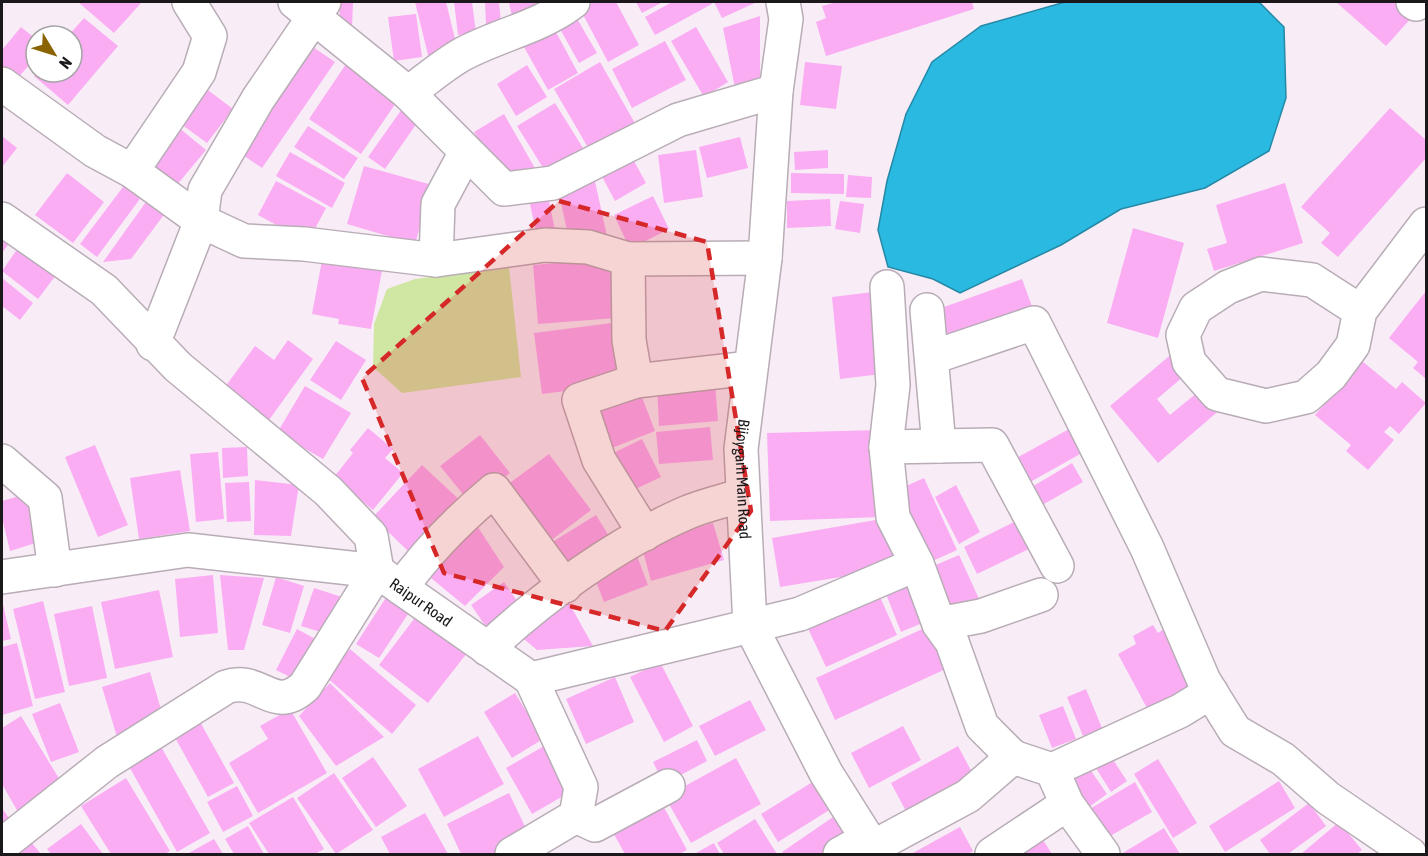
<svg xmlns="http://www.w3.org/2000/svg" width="1428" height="856" viewBox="0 0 1428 856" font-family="'Asap Condensed',sans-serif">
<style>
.green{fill:#d0e7a3}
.water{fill:#29b9e1;stroke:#2589a6;stroke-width:1.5}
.building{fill:#faadf3}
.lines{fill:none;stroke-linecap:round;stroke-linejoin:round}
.minor-casing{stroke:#b8adb6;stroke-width:36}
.minor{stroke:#fff;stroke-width:33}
.marked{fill:#d62828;fill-opacity:0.2;stroke:#d62828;stroke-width:4.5;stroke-dasharray:12 8;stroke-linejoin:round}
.labels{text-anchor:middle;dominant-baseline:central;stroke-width:4.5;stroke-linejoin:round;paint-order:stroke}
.street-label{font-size:16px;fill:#1b181b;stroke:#fff}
</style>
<rect width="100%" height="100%" fill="#f8edf7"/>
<path class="green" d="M509 267 521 377 402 393 373 367 374 324 387 289 415 279Z"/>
<path class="water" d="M1065 2H1259L1284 27 1286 98 1269 151 1205 188 1121 209 1061 245 960 293 933 279 888 267 878 230 887 181 906 114 932 62 981 26Z"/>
<path class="building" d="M78 2H142L114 33Z
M415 2H446L458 51 429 59Z
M454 2H472L476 33 458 35Z
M485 2H499L501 23 486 25Z
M509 2H549L513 22Z
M585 2H616L639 45 608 62 578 5Z
M636 2H663L642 13Z
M672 2H711L712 4 655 35 645 17Z
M714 2H757L722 18Z
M837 2H972L974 9 826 56 816 22 826 18 822 6Z
M1336 2H1399L1414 15 1386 46Z
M340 3H353L352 28H339Z
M572 10 597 53 579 63 555 20Z
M416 14 422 57 394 61 388 17Z
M760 16V83L736 93 723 28Z
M84 18 118 46 68 105 34 76 38 72H72V36H68Z
M550 21 578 73 548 90 519 38Z
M21 27 36 39V57L17 79 2 66V50Z
M696 27 728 82 704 97 671 41Z
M665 41 686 80 632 108 612 69Z
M307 43 335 62 262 168 234 149Z
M348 61 400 97 361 154 309 119Z
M600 62 640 132 594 158 554 89Z
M805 62 842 66 836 109 800 105Z
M527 65 547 97 516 116 497 84Z
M200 84 233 109 207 143 174 119Z
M407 102 424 113 385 169 368 157Z
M555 103 588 156 550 179 517 126Z
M1390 108 1426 140V158L1338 257 1321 243 1330 233 1301 207Z
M504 114 540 177 508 184 474 132Z
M172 122 206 150 176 186 142 159Z
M308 126 358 158 344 179 294 147Z
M2 136 17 148 2 167Z
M740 137 748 168 707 178 699 147Z
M628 150 646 183 615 201 597 167Z
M696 150 703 197 664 203 658 155Z
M828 150V168L795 170 794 152Z
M290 152 345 183 332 208 276 176Z
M364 166 432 185 415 244 347 224Z
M67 173 104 202 73 243 35 215Z
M791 173 844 174V194L791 193Z
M132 175 148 188 97 257 80 244Z
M848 175 872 177 871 198 846 197Z
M594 177 607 236 570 244 557 185Z
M276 181 326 208 308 242 258 215Z
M1285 183 1303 243 1214 271 1207 249 1227 243 1216 205Z
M546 186 556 235 538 240 527 191Z
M153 192 172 204 131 259 103 262Z
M653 196 669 229 630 249 614 215Z
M830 199 831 226 787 228V201Z
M840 201 864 204 860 233 835 229Z
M1133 228 1184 243 1158 338 1107 323Z
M2 230 13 238 2 253Z
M25 238 62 267 38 299 2 271Z
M323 255 383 265 371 329 338 324 339 319 312 314Z
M612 258 616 318 538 324 533 265Z
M2 278 33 303 20 320 2 306Z
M1022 279 1033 309 947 342 944 307Z
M881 291 890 373 840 379 832 297Z
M1426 291V379L1413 368 1418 362 1389 338Z
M619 322 627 383 542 394 534 333Z
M288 340 313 359 269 420 225 387 255 346 274 360Z
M336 341 366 360 341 400 310 380Z
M1174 352 1190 371 1157 399 1170 415 1204 387 1222 408 1158 463 1110 406Z
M1362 361 1396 389 1402 382 1426 403 1399 434 1390 426 1384 432 1394 440 1368 470 1346 451 1351 445 1315 415Z
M715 383 718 421 659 426 657 388Z
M637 384 655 431 607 450 589 403Z
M305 386 351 413 323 459 277 433Z
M710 427 713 460 659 464 656 432Z
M368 428 393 449 385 458 403 473 373 510 334 477 353 453 350 450Z
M1069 429 1082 453 1023 486 1009 462Z
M878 430 881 517 770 521 767 433Z
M480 435 510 473 470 503 440 466Z
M642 439 661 477 625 494 607 456Z
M95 445 128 525 98 537 65 457Z
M247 447 248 476 223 478 222 448Z
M218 452 224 519 196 522 190 454Z
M549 454 591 510 549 542 507 485Z
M1072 463 1083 482 1035 509 1025 491Z
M422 465 464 504 414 557 373 517Z
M180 470 190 531 139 539 130 478Z
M924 478 957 550 928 563 895 491Z
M255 480 299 485 291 536 254 535Z
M249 482 251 521 227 522 225 483Z
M956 485 980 532 959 544 935 497Z
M26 494 39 542 10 551 2 518V501Z
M468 512 504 567 465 606 420 569Z
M596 515 614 544 568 574 549 544Z
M1026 516 1039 544 977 574 964 547Z
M887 518 895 568 780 587 772 538Z
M713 523 724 560 651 581 641 544Z
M636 553 648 585 604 602 592 571Z
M959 555 980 601 945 617 924 570Z
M213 575 218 633 180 637 175 579Z
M220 575 264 578 244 650H228Z
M914 576 932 619 901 632 884 589Z
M276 577 304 586 290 633 262 625Z
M504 582 524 611 491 634 471 605Z
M314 588 342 597 330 635 301 626Z
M159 590 173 657 115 669 101 602Z
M877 590 897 635 826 667 805 622Z
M564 594 593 646 537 650 512 629Z
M387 596 410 611 379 658 356 644Z
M2 600 11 639 2 641Z
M43 601 65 692 35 699 13 609Z
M92 606 107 678 69 686 54 614Z
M417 615 467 653 428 703 379 665Z
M931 625 950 667 835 720 816 678Z
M1153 625 1158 633 1164 629 1194 686 1148 710 1118 654 1136 644 1133 636Z
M297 629 321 642 300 682 276 670Z
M17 643 33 706 2 715V647Z
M350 649 416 705 392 734 326 677Z
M660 662 693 726 664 742 630 677Z
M150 672 165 723 117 737 102 687Z
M615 677 634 722 586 744 566 699Z
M330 683 384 737 336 766 299 716Z
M1086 689 1102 728 1083 736 1067 697Z
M515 693 543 739 512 758 484 712Z
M750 700 766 730 715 756 699 726Z
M60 703 79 752 51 762 32 714Z
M1063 706 1076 739 1052 748 1039 715Z
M290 709 327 773 258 813 229 763 268 739 260 726Z
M21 716 63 785 18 812 2 784V728Z
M199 720 234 783 208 797 173 734Z
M903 726 921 760 869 788 851 753Z
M478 736 504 784 444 817 418 769Z
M697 740 707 761 664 784 653 762Z
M551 742 577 788 532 814 506 768Z
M159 743 210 833 177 852 126 761Z
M958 746 975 778 908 815 891 783Z
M1108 752 1127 781 1111 792 1092 762Z
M373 757 407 806 376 827 342 778Z
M736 758 761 804 691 843 665 797Z
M1158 759 1197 823 1173 838 1134 774Z
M1087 765 1107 794 1089 807 1069 777Z
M334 773 373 830 336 854 297 798Z
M126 778 170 851 165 854H111L81 806Z
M814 781 831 809 778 842 761 814Z
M1279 781 1295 808 1225 852 1209 826Z
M1135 782 1152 812 1105 839 1088 810Z
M237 786 253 816 223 832 207 802Z
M509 793 532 841 504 854H461L447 824Z
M293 797 324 849 315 854H269L249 823Z
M660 800 687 850 679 854H625L611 829Z
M1309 803 1326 826 1288 854H1270L1260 840Z
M2 808 11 821 2 829Z
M425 813 448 854H390L381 837Z
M836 815 850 836 824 854H784L782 852Z
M755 819 777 854H724L717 843Z
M1339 822 1362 850 1357 854H1301Z
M81 824 103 854H51L47 849Z
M248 826 264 854H234L225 839Z
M960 827 973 851 968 854H911Z
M1164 828 1180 854H1121Z
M1036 829 1052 854H1021Z
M214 839 223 854H187Z
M31 842 41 854H16Z
M714 843 720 854H694Z"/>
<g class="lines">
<g class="minor-casing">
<g id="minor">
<path d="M295 2 408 93C425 81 442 66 461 55 497 35 539 28 573 2"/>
<path id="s1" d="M783 2 786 19 776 91 765 258 741 449 750 625 826 773 877 854"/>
<path d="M1413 2 1416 4"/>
<path d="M2 84 95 151 132 171 201 221 244 241 304 244 436 260 545 245 588 247 628 259 765 258"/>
<path d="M408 93 504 189 553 183 678 120 776 91"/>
<path d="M132 171 199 72 210 36 189 2"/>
<path d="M2 219 104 290 178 367 328 491 371 536 377 571 305 686C273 716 261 675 226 687L107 762 2 845"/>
<path d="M628 259 629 340 636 381"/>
<path d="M436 260 438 204 466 152"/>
<path d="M887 287 893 385 886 447 893 517 917 564 939 624 952 642 982 726 1013 757"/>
<path d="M927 310 939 446"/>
<path d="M1360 311 1312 280 1261 274 1228 287 1196 308 1183 335 1189 362 1217 394 1266 406 1306 397 1331 375 1353 345 1360 311 1426 224"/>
<path d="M153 344 201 221 205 190 258 99 324 2"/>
<path d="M933 357 1034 323 1147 548 1204 681 1235 731 1283 759 1328 798 1410 854"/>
<path d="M886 447 992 445 1057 566"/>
<path d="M2 461 45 498 55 570"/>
<path d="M645 534 599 460 579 400 636 381 750 368"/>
<path id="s2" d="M2 577 188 550 377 571 531 679 800 614 917 564"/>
<path d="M401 588C428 550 458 520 494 490L565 586"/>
<path d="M939 624 981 616 1041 595"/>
<path d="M487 649C542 597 617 543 686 513 704 505 724 501 743 495"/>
<path d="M1052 770 1180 711 1211 692"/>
<path d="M576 816 595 825 668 786"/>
<path d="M873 847 968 796 1013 757 1052 770 1067 804 1103 854"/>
<path d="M512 854 576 816 581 787 531 679"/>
<path d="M840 854 867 839"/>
<path d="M992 854 1067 804"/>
</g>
</g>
<use href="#minor" class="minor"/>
</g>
<path class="marked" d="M559 201 707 242 751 511 665 631 444 573 362 378Z"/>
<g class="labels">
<g class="street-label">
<text stroke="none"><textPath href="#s1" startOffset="480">Bijoygarh Main Road</textPath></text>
<text stroke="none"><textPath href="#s2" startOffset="432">Raipur Road</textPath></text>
</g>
</g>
<rect width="1428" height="856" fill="none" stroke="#1b181b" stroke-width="6"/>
<g transform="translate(54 54) rotate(128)"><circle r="28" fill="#ffffff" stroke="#a4a3a4" stroke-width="1.5"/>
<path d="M0-4.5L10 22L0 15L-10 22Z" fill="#8a6302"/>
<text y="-9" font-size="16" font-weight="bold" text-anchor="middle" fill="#1b181b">N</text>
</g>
</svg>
